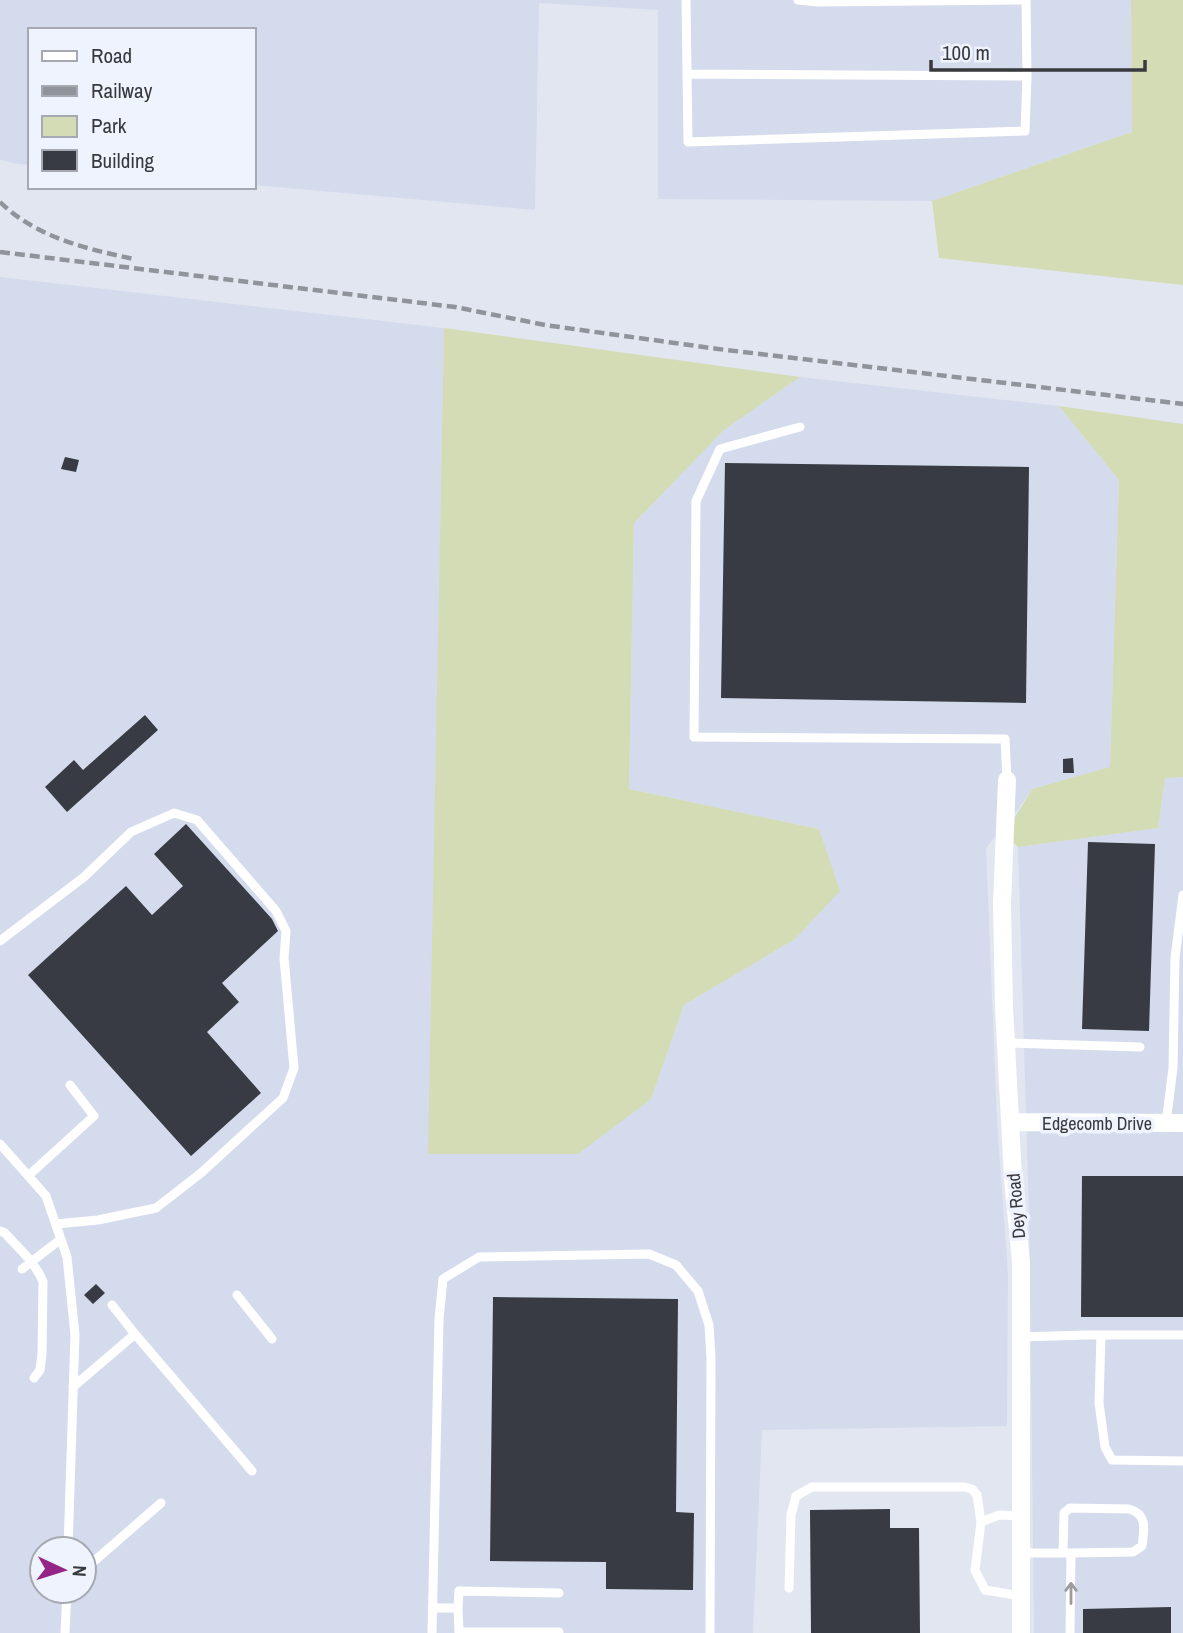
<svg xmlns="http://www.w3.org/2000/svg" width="1183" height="1633" viewBox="0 0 1183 1633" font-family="'Archivo Narrow',sans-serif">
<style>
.built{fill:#d4dbec;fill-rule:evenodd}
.green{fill:#d3dcb4}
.building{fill:#383b43}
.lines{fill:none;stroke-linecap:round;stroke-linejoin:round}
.service{stroke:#fff;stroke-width:9}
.minor{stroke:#fff;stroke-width:18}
.rail{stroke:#91939b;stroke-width:4.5;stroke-dasharray:10 5;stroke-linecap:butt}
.oneway{stroke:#9c9c9e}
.labels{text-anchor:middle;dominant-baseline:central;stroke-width:7;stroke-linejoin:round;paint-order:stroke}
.street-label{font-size:18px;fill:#38393d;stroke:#eff3fe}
</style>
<rect width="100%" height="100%" fill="#e2e6f1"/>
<path class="built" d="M0 0H1131L1132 132 932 201 658 199V10L539 3 535 210 254 185V30H30V165L18 164 0 160Z
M0 277 444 328 429 1154 651 1099 684 1005 795 939 819 829 629 789 634 523 724 430 800 377 1059 406 1119 480 1110 767 1032 789 1019 808 986 848 997 1121 1008 1274 1007 1426 762 1430 753 1633H0ZM42 1549H84V1591H42Z
M1183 777V1633H1034L1029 1213 1018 847 1158 828 1165 778Z"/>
<path class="green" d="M1131 0H1183V285L939 258 932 201 1132 132Z
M444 328 800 377 724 430 634 523 629 789 819 829 840 891 795 939 684 1005 651 1099 578 1154H428Z
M1059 406 1183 424V777L1165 778 1158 828 1018 847 1005 834 1032 789 1110 767 1119 480Z"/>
<path class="building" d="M65 457 79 460 76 472 61 469Z
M725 463 1029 467 1026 703 721 698Z
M145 715 158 730 67 812 45 787 74 760 83 770Z
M1073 758 1074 773H1063V759Z
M186 824 272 919 278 931 222 983 239 1002 207 1032 261 1093 191 1156 28 975 126 886 152 915 183 886 154 854Z
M1088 842 1155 844 1149 1031 1082 1029Z
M1082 1176H1183V1317H1081Z
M96 1284 105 1293 93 1304 84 1295Z
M493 1297 678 1299 676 1512 694 1513 693 1590 606 1589V1562L490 1561Z
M890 1509V1528H919L920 1633H811L810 1510Z
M1171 1607V1633H1083V1609Z"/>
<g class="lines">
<path class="service" d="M686 0 688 142 1025 131 1027 76 1026 0
M798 0 818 2 1026 0
M688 74 1027 76
M800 427 720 449 696 501 694 737 1005 739 1007 780
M0 941 84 877 131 832 174 813 197 820 276 911 286 931 284 958 294 1068 283 1098 201 1173 156 1208 98 1220 56 1224
M1006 1043 1140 1047
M1166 1123 1173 1068 1175 958 1183 895
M0 1144 46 1196 67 1257 75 1335 68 1549
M28 1176 94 1116 70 1085
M0 1231 5 1233C18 1248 36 1263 43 1282L42 1354 40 1370 34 1378
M22 1269 61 1239
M237 1295 272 1339
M135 1334 252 1471
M1101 1335 1099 1403 1105 1447 1112 1460 1183 1461
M1021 1337 1085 1335H1183
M73 1387 135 1334 112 1305
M1021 1553H1071L1133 1552 1142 1546C1144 1530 1148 1514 1129 1509L1070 1508 1064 1513 1063 1553
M84 1570 161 1503
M789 1588 791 1515 796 1496 812 1487H964L972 1489 977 1495 981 1522
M1021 1596 985 1590 975 1570 981 1522 999 1515 1021 1516
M433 1608H458L459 1591 559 1593
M458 1608 459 1632H559
M65 1633 67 1591
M432 1633 439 1319 443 1279 479 1257 649 1254 676 1265 698 1291 709 1325 711 1358 710 1633
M1070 1633 1071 1553"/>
<path class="minor" d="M1007 780 1002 904 1004 1007 1013 1178 1021 1262V1633
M1010 1122 1183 1123"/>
<path class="rail" d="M0 202C36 237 86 249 134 259
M0 252 455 307 545 325 718 349 1183 404"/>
</g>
<defs><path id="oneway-shaft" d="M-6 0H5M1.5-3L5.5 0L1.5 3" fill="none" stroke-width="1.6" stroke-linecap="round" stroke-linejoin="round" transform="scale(1.75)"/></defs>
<use class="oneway" href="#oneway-shaft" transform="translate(1071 1593) rotate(-90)"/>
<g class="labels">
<g class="street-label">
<text x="1097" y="1123">Edgecomb Drive</text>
<text transform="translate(1016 1206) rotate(-95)">Dey Road</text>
</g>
</g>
<rect x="28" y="28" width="228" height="161" fill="#eff3fe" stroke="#a6a9b1" stroke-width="2"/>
<rect x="42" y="51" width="35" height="10" fill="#ffffff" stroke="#a6a9b1" stroke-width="2"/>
<text x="91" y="63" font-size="21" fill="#38393d">Road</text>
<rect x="42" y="86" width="35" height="10" fill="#91939b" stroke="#a6a9b1" stroke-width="2"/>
<text x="91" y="98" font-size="21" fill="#38393d">Railway</text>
<rect x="42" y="116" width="35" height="21" fill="#d3dcb4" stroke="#a6a9b1" stroke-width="2"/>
<text x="91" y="133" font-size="21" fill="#38393d">Park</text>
<rect x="42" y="150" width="35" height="21" fill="#383b43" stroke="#a6a9b1" stroke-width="2"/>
<text x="91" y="168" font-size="21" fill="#38393d">Building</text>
<g transform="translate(63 1570) rotate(94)"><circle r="33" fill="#eff3fe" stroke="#a6a9b1" stroke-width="2"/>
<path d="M0-5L12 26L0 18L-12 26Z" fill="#952687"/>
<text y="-10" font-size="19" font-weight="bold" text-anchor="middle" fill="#38393d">N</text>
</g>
<path d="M931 60v10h214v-10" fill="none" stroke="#38393d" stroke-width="3.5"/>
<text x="942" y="60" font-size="21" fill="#38393d" stroke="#eff3fe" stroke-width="5" paint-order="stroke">100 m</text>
</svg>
